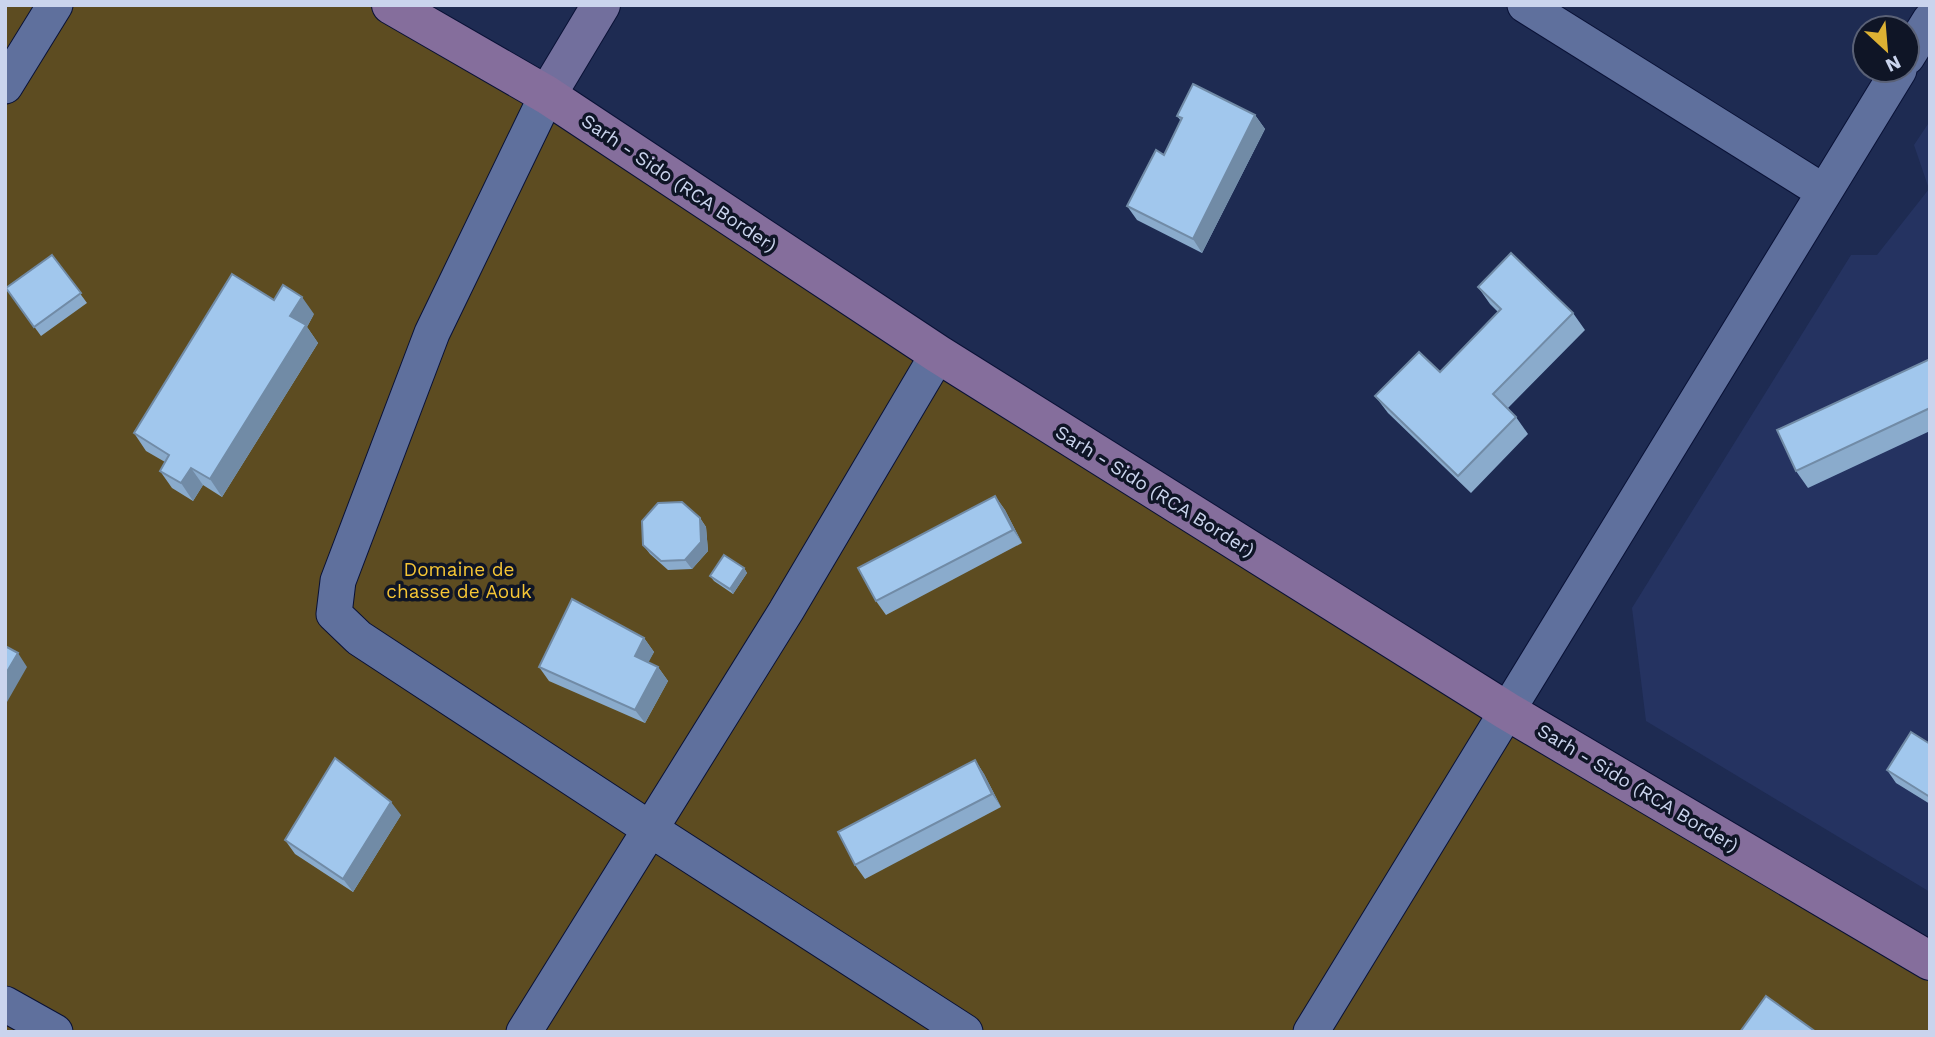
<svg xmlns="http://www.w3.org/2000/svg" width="1935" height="1037" viewBox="0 0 1935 1037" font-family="'Work Sans',sans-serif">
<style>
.built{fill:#253361}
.green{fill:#5d4c21}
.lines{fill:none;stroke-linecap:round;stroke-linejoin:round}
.street-casing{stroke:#091136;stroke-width:37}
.secondary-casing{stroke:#091136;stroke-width:40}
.primary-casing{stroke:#091136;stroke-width:40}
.street{stroke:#5f709d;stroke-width:35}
.secondary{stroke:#726f9d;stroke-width:38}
.primary{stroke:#856e9c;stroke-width:38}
.wall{fill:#8aabcc}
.shaded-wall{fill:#718ba6}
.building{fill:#a1c7ed;stroke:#718ba6;stroke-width:2}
.labels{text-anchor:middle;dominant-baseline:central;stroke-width:7;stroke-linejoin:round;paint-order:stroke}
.street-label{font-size:19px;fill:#cad4ed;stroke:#0f1526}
.park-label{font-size:19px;fill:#f5c535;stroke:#0f1526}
</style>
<rect width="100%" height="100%" fill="#1e2b52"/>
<path class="built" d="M1930 121V892L1646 721 1632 608 1851 255H1877L1929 189 1914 145Z"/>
<path class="green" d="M5 5H391L1930 961V1032H5Z"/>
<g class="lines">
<g class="street-casing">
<path id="street" d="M1525 5 1824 192
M1907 57 1930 20
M5 86 55 5
M547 95 432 333 338 581 334 614 359 638 650 829 965 1032
M5 1004 55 1032
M524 1032 786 611 938 354
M1311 1032 1899 70"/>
</g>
<g class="secondary-casing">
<path id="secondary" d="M547 95 601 5"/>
</g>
<g class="primary-casing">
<path id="primary" d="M391 5 547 95 938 354 1507 711 1930 961"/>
</g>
<use href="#street" class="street"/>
<use href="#secondary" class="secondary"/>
<use href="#primary" class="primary"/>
</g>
<path class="wall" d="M1255 115 1265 129 1202 253 1137 220 1127 206 1164 155 1181 121 1177 116Z
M52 255 87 303 41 336 6 288Z
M1478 287 1573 313 1585 330 1508 408 1516 417 1528 434 1471 493 1388 413 1375 396 1440 372 1498 312 1490 304Z
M314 314 307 327 318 343 222 497 203 485 193 501 172 488 160 471 165 462 146 451 134 433Z
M1930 359V431L1808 488 1796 471Z
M995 496 1005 510 1022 543 886 615 876 601Z
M700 518 706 527 708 551 692 569 668 570 650 554 643 545Z
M744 568 747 573 733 594 714 581 710 576Z
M644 638 654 652 648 662 658 667 668 681 645 723 549 681 539 667Z
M1930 744V804L1896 783 1887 770Z
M975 760 984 774 1001 807 865 879 855 865Z
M401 815 353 892 295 854 285 840Z"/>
<path class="shaded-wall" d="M1255 115 1265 129 1202 253 1193 239Z
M302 297 314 314 307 327 318 343 222 497 210 479 290 316Z
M191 468 203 485 193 501 181 483Z
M995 496 1005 510 1022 543 1013 530Z
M700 518 706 527 708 551 692 569 685 560Z
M744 568 747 573 733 594 730 589Z
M644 638 654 652 645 669 635 656Z
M18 653 27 667 7 702 5 699V675Z
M658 667 668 681 645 723 635 710Z
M975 760 984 774 1001 807 992 794Z
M391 802 401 815 353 892 343 879Z"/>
<path class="building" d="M1193 84 1255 115 1193 239 1127 206 1156 150 1164 155 1182 118 1177 116Z
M1511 253 1573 313 1493 394 1516 417 1458 476 1375 396 1419 352 1440 372 1501 309 1478 287Z
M52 255 81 293 34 327 6 288Z
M232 274 274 300 283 285 302 297 290 316 306 325 210 479 191 468 181 483 160 471 169 455 134 433Z
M1930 359V408L1796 471 1777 430Z
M995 496 1013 530 876 601 858 568Z
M682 502 700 518 701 542 685 560 661 561 643 545 642 521 658 503Z
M724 555 744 568 730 589 710 576Z
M572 599 644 638 635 656 658 667 635 710 539 667Z
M5 646 18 653 5 675Z
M1911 732 1930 744V797L1887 770Z
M335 758 391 802 343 879 285 840Z
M975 760 992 794 855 865 838 832Z
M1766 996 1816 1032H1740Z"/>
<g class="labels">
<g class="street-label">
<text transform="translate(679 183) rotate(34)">Sarh - Sido (RCA Border)</text>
<text transform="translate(1155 491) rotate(32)">Sarh - Sido (RCA Border)</text>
<text transform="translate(1638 788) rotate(31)">Sarh - Sido (RCA Border)</text>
</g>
<g class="park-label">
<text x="459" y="569">Domaine de<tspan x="459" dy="22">chasse de Aouk</tspan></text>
</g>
</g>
<rect width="1935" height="1037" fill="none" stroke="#cad4ed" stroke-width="14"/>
<g transform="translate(1886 49) rotate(154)"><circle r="33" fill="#0f1526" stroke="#5a6176" stroke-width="2"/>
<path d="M0-5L12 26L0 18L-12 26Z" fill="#ddb133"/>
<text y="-10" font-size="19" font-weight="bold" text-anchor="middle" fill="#cad4ed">N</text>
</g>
</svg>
